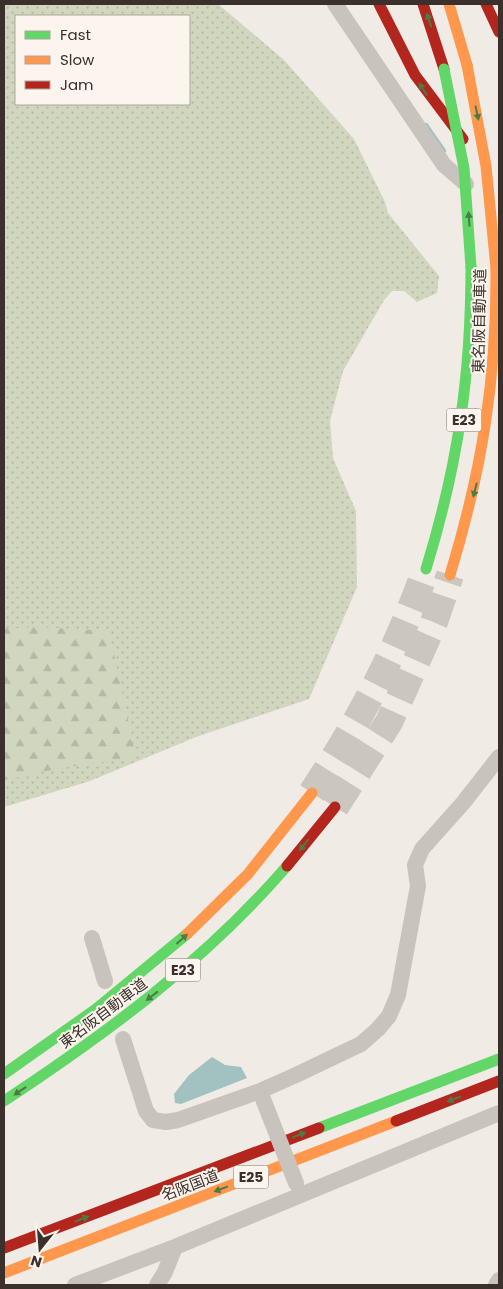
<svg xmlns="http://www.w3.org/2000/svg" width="503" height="1289" viewBox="0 0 503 1289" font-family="Poppins,'Noto Sans JP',sans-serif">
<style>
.grass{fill:url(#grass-dots);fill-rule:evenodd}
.forest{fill:url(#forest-firs)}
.water{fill:#a1c2c1}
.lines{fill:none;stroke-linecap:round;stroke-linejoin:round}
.stream{stroke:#a1c2c1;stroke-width:4.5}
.highway-tunnel{stroke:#ccc6c0;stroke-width:28;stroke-dasharray:28 14;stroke-linecap:butt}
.street{stroke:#c9c3be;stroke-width:16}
.fast{stroke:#63d668;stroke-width:11}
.slow{stroke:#ff974d;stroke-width:11}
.jam{stroke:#b3261e;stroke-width:11}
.street-bridge{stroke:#c9c3be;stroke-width:16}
.fast-bridge{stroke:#63d668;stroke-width:11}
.slow-bridge{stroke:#ff974d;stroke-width:11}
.oneway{fill:#4d7b46}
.labels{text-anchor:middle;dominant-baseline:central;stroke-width:4;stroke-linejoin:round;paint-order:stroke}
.shield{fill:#fbf5ee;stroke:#756b66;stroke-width:1}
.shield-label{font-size:14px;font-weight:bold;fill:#3b302b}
.street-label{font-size:15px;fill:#3b302b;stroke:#fbf5ee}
</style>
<defs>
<pattern id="grass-dots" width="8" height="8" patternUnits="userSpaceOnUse" patternTransform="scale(1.25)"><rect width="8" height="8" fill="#d1d6bf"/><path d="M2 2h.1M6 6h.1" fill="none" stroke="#b4b8a4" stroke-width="1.8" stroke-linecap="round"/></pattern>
<pattern id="forest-firs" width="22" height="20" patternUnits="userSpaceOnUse" patternTransform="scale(1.25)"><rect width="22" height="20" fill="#d1d6bf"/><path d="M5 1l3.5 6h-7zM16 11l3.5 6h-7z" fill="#b4b8a4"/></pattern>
</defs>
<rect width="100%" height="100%" fill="#f0ebe5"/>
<path class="grass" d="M4 4H218L284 60 354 139 385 202 388 213 439 276 437 293 417 302 404 291H392L384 300 343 371 330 421 333 458 356 511 357 587 309 699 196 737 90 781 4 807ZM16 16H189V104H16Z"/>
<path class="forest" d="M37 627 109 631 136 758 60 768 4 780V629Z"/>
<path class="water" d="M212 1057 225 1065 241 1067 247 1078 181 1104 175 1103 174 1094 189 1075Z"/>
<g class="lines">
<path class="stream" d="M426 125 444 151"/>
<path class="highway-tunnel" d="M312 793C361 718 396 653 426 569
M335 807 389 722 434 622 450 575"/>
<path class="street" d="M335 4 444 165 466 184
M92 938 105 981
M123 1039 146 1111 153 1120 166 1122 178 1120 260 1091 296 1075 361 1044 378 1029 389 1016 398 995 418 886 415 865 422 849 463 803 499 757
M75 1285 175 1247 499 1113
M157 1285 165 1272 175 1247
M496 1285 499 1280"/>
<path class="fast" d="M426 569C458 465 471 375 471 267
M4 1074 96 1009 187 934
M4 1101C107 1033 205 961 287 866
M319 1128 499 1059"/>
<path class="slow" d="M449 4 467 65
M450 575C482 470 497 378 496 268
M187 934 248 874 312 793
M4 1273 396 1121"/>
<path class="jam" d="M379 4 415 75 463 139
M423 4 444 69
M486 4 499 32
M287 866 335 807
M396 1121 499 1081
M4 1248 319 1128"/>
<path class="street-bridge" d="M263 1099 296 1183"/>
<path class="fast-bridge" d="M444 69 464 168 471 267"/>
<path class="slow-bridge" d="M467 65 486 166 496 268"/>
</g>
<defs><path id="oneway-solid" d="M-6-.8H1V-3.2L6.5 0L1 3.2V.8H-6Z" transform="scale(1.25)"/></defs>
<g class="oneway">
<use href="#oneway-solid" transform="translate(429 20) rotate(-109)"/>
<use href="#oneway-solid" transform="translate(423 89) rotate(-123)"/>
<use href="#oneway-solid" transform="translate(477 113) rotate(78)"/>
<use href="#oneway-solid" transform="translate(469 219) rotate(-94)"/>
<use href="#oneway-solid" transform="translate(475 490) rotate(104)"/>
<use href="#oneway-solid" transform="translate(304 845) rotate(129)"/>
<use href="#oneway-solid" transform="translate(182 939) rotate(-42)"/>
<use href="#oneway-solid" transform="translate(152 996) rotate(142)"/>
<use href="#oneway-solid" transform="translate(20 1091) rotate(146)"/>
<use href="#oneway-solid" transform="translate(454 1099) rotate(159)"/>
<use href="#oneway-solid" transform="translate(299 1135) rotate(-21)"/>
<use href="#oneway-solid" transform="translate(221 1189) rotate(159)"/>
<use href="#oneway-solid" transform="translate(82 1219) rotate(-21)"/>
</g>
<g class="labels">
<g class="shield">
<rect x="446.5" y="408.5" width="35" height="23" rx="4"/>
<rect x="165.5" y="958.5" width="35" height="23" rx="4"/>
<rect x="233.5" y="1165.5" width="35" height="23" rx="4"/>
</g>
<g class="shield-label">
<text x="464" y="420">E23</text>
<text x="183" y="970">E23</text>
<text x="251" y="1177">E25</text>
</g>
<g class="street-label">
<text transform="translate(479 321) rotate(-89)">東名阪自動車道</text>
<text transform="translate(103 1013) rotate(-37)">東名阪自動車道</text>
<text transform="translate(190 1185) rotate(-21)">名阪国道</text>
</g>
</g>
<rect width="503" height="1289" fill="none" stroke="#3b302b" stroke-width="10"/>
<rect x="15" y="15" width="175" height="90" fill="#fbf5ee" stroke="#aea6a0"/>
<rect x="25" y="31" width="25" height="8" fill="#63d668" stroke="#aea6a0"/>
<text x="60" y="40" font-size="15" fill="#3b302b">Fast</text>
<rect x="25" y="56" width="25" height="8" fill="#ff974d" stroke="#aea6a0"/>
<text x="60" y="65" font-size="15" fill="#3b302b">Slow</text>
<rect x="25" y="81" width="25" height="8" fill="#b3261e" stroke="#aea6a0"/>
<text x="60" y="90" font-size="15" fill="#3b302b">Jam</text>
<g transform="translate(40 1249) rotate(197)" stroke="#fbf5ee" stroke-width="4" paint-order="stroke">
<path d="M0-4L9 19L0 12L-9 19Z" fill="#3b302b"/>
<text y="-8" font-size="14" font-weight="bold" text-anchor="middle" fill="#3b302b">N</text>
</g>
</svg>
